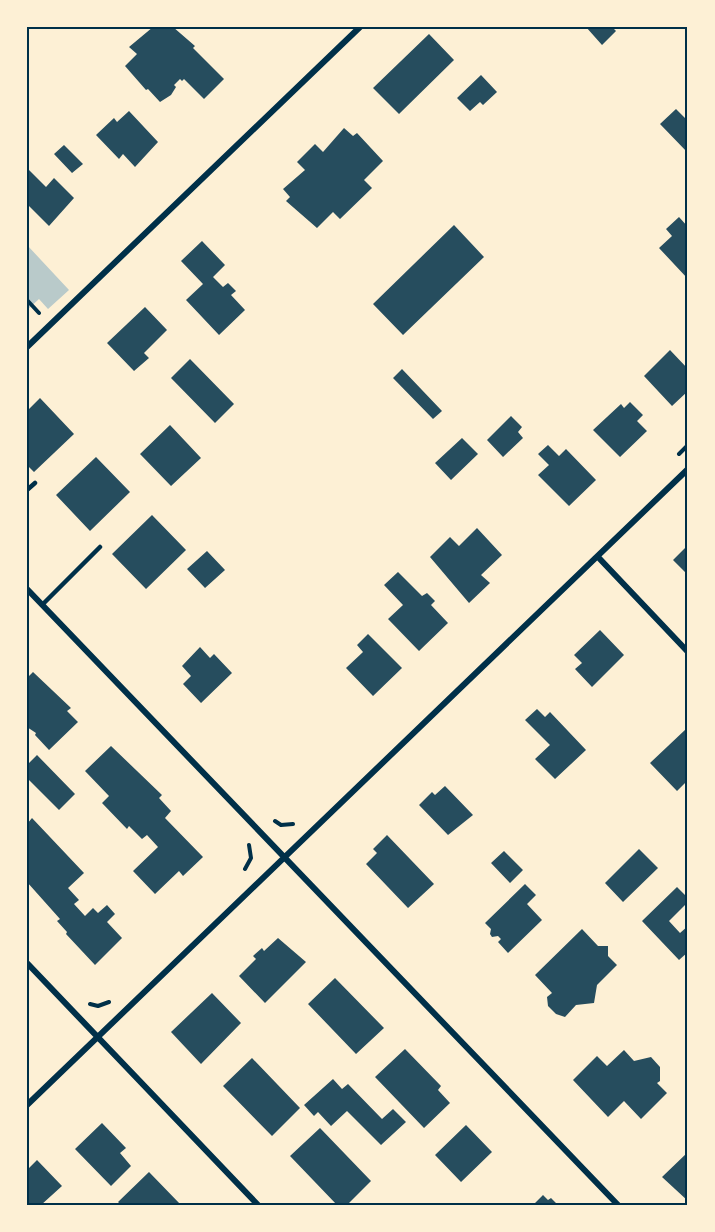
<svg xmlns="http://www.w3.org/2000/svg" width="715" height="1232" viewBox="0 0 715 1232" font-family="'Noto Sans',sans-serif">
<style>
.green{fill:#b9caca}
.building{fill:#264d5e}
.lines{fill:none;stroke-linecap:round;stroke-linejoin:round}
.path{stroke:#003049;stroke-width:4}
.service{stroke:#003049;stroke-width:4.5}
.minor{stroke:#003049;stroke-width:6}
.neatline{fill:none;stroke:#003049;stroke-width:2}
</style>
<rect width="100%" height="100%" fill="#fdf0d5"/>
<path class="green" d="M27 245 69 290 48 309 39 299 27 310Z"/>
<path class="building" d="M153 27H173L195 46 193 48 224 79 204 99 184 79 182 81 180 79 174 85 176 87 171 95 160 102 148 89 146 90 125 66 137 54 129 47Z
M586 27H612L616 31 602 45Z
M429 34 454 60 399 114 373 88Z
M481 75 497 92 483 105 480 102 470 111 457 98Z
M676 109 688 121V153L660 124Z
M129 111 158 142 135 167 123 154 119 159 96 135 114 118 117 122Z
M344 128 353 136 357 133 383 161 364 180 372 188 340 219 333 212 317 228 286 201 290 197 283 189 305 170 297 162 315 144 323 152Z
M64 145 83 164 72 173 54 154Z
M27 168 46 187 54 178 74 198 49 226 27 204Z
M679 217 688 227V279L659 248 672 236 666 229Z
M454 225 484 257 403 335 373 304Z
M202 241 225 265 213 277 223 287 228 283 236 291 231 295 245 310 219 335 186 300 203 284 181 261Z
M145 307 167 330 144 353 149 358 134 371 107 343Z
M670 350 688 369V391L672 406 644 376Z
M190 359 234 404 215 423 171 378Z
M402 369 442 411 433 419 393 378Z
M40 398 74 434 34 472 27 465V411Z
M630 402 643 415 637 421 647 431 620 457 593 430 621 404 624 408Z
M511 416 522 427 518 432 523 438 503 457 487 440Z
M170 425 201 458 171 486 140 454Z
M462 438 478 454 451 480 435 463Z
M548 445 559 456 566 449 596 480 569 506 538 475 549 465 538 454Z
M96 457 130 492 90 531 56 495Z
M152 515 186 550 146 589 112 554Z
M477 528 502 555 481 575 490 583 469 603 430 557 450 537 459 546Z
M688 545V575L673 560Z
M207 551 225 570 205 588 187 569Z
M398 572 422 596 427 593 435 601 431 605 448 623 419 651 388 619 403 605 384 585Z
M600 630 624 655 592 687 575 669 582 663 574 655Z
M368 634 402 668 373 696 346 668 363 652 357 645Z
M200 647 210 658 214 654 232 673 201 703 183 684 191 676 182 666Z
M33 672 71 708 67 711 78 722 49 750 35 735 36 733 27 727V678Z
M537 709 545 717 550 712 586 750 555 779 535 759 550 745 525 720Z
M686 729 688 780 677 791 650 763Z
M111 746 162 795 159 798 171 811 165 818 203 857 183 876 179 871 155 894 133 871 158 847 147 835 142 839 129 826 127 829 102 803 109 796 85 771Z
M37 755 75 794 59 810 27 778V765Z
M445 786 473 815 448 835 419 805 432 792 435 795Z
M32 818 84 873 68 888 79 900 74 904 85 916 93 908 98 913 107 905 115 914 107 922 122 938 95 965 66 934 67 932 57 921 60 919 27 882V824Z
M387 835 434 884 408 908 366 864 377 853 373 849Z
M639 849 658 868 623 902 605 883Z
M504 851 523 870 510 883 491 863Z
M525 884 536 895 527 904 542 920 508 953 498 942 501 939 498 936 492 937 490 934 491 929 485 923Z
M677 887 688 898V902L669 921 680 933 688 926V952L679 960 642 921Z
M582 929 598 946H608V956L617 965 597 985 594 1003 576 1005 565 1017 556 1014 548 1006 547 997 552 993 535 975Z
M278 938 306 962 265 1003 239 976 256 959 253 956 262 948 264 951Z
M335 978 384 1028 356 1054 308 1004Z
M212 993 241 1023 201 1064 171 1032Z
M405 1049 441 1086 438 1090 450 1103 424 1128 375 1077Z
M624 1050 634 1061 651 1057 660 1067V1081L657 1083 667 1093 641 1119 624 1101 608 1117 573 1080 597 1056 607 1066Z
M252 1058 300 1108 272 1136 223 1086Z
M333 1079 342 1089 348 1084 382 1119 393 1109 406 1122 381 1145 347 1111 331 1126 318 1112 314 1116 304 1105Z
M102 1123 126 1148 120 1153 131 1166 111 1186 75 1149Z
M466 1125 492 1152 461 1182 435 1155Z
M320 1128 371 1181 347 1205H337L290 1156Z
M688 1152V1201L662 1177Z
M37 1160 62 1186 41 1205H27V1170Z
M149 1172 181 1205H121L118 1202Z
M543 1195 548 1200 551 1198 558 1205H533Z"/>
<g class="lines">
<path class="path" d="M27 300 39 313
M679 454 688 445
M275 821 281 825 293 824
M245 869 251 858 249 845
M90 1004 98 1006 109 1002"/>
<path class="service" d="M27 490 35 483
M42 605 100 547"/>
<path class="minor" d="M27 347 360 27
M598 557 688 652
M27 589 618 1205
M27 963 258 1205
M27 1105 688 469"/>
</g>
<rect width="715" height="1232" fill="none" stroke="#fdf0d5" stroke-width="57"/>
<rect x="28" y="28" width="658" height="1176" class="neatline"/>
</svg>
